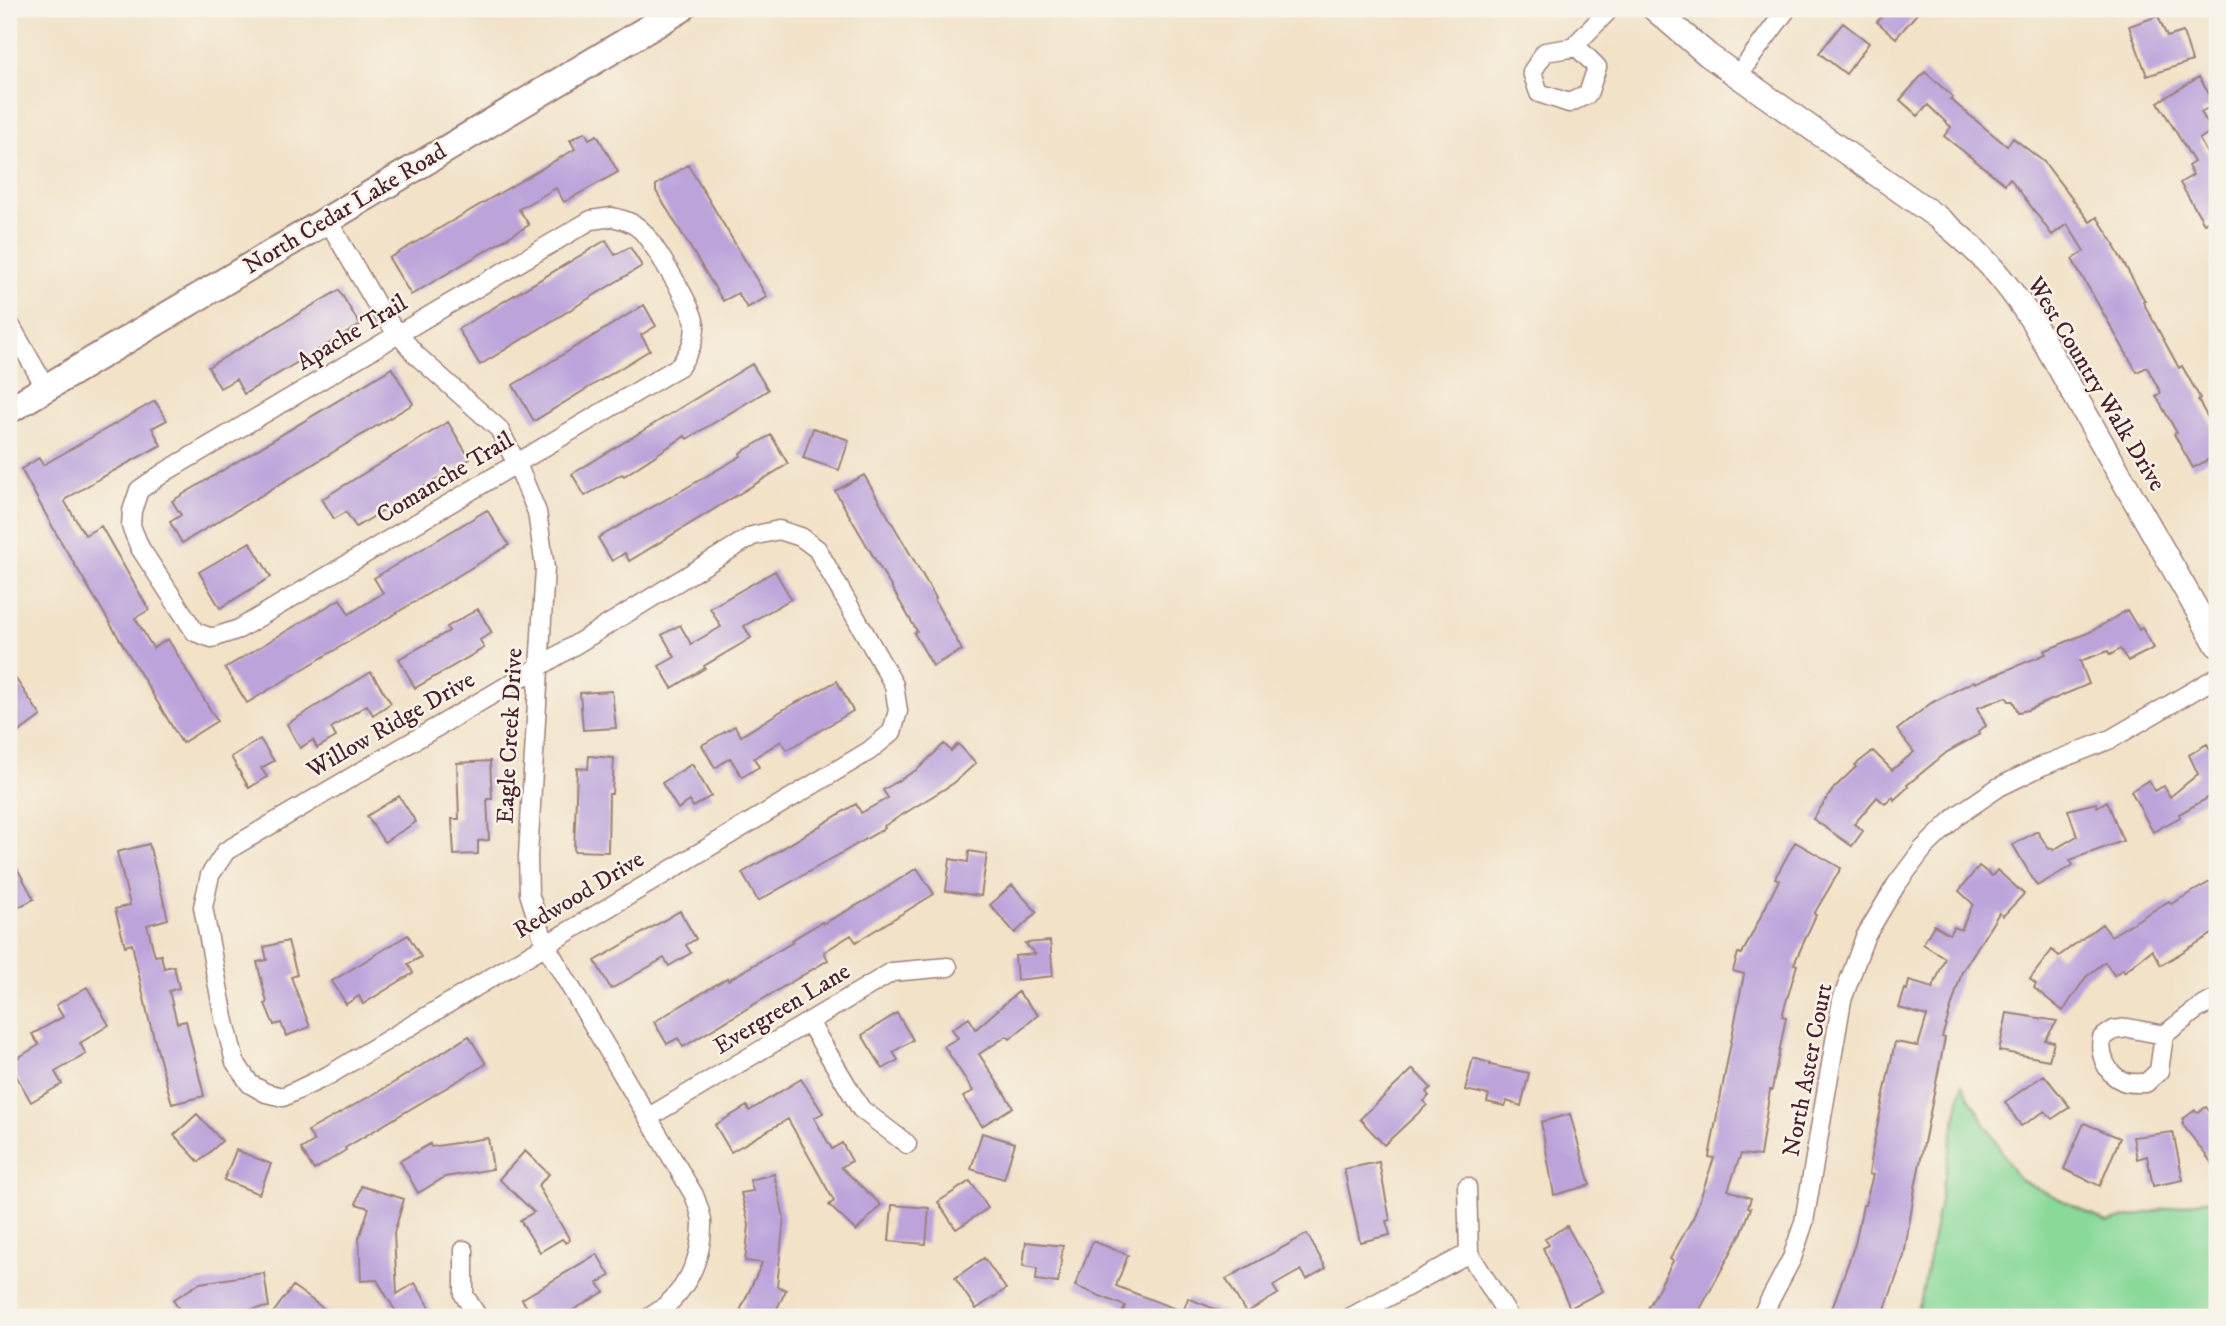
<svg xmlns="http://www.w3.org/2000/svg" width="2226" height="1326" viewBox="0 0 2226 1326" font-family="'IM FELL DW Pica',serif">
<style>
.green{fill:#89d999;stroke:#6a7c62;stroke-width:2}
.building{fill:#bca4db}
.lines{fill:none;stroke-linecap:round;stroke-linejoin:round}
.minor-casing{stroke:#9e807a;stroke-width:21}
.tertiary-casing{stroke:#9e807a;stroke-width:26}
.secondary-casing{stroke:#9e807a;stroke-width:30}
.minor{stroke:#fff;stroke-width:18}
.tertiary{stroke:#fff;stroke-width:23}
.secondary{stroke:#fff;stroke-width:26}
.labels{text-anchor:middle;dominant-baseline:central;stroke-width:5;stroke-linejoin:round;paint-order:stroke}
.street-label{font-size:24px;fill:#4a1f2b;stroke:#f7f3e8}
</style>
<rect width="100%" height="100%" fill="#f7f3e8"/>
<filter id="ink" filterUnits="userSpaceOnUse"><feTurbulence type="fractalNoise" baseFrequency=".0143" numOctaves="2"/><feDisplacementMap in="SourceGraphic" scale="14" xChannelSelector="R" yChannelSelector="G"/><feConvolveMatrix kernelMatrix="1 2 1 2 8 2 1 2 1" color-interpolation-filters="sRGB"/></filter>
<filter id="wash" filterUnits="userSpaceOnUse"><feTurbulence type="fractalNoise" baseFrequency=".00686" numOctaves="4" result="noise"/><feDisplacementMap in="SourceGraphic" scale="28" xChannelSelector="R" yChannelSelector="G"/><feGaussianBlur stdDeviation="1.57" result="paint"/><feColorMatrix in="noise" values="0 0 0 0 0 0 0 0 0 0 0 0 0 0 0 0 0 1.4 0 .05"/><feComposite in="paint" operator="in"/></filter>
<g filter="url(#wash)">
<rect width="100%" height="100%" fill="#f2e2c8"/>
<path class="green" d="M1962 1085 2018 1179 2107 1222 2214 1198 2217 1195V1317H1912L1921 1300Z"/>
<g id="blocks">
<path class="building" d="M1888 9H1921L1896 38 1877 22Z
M2158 16 2167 37 2183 32 2192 61 2147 76 2129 26Z
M1843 23 1869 43 1846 74 1819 53Z
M1925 72 1953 97 1950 99 2007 146 2013 138 2044 162 2090 222 2097 217 2115 245 2114 246 2145 301 2143 302 2179 368 2182 366 2200 398 2198 400 2217 434V455L2193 468 2174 434 2177 433 2156 396 2161 393 2147 367 2137 372 2072 259 2084 251 2067 224 2052 235 2010 178 2005 184 1944 136 1951 127 1928 105 1918 116 1900 100Z
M2199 77 2215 104 2201 112 2212 131 2199 139 2217 170V215L2204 223 2180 183 2193 175 2188 166 2194 162 2158 102Z
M585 132 589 139 597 135 618 172 564 202 556 188 519 209 529 225 411 295 389 258 575 149 570 140Z
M688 165 767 297 747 308 738 293 723 301 656 191V185Z
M606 240 615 255 630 247 642 266 480 365 458 329Z
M339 290 360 325 244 394 236 379 220 388 208 367Z
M644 305 656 326 641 335 650 350 534 421 513 385Z
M752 364 768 390 687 439 685 436 624 476 622 474 585 496 572 474Z
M392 368 413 404 182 543 170 522 181 515 172 501Z
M155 401 167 420 152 428 161 445 97 480 66 499 65 502 85 535 101 526 149 610 135 618 153 648 168 639 217 721 182 743 57 535 21 469 39 458 43 465Z
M448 422 470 459 356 527 346 512 334 519 322 499Z
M813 428 849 440 839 470 803 458Z
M771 435 788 464 629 561 625 553 612 561 598 538 693 484 741 456 740 453Z
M864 475 936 598 934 599 962 650 933 666 914 633 917 631 835 491Z
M487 510 509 545 247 703 225 668 340 599 349 614 383 593 374 578Z
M250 542 271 577 220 608 199 572Z
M775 571 791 599 744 626 751 638 704 666 705 668 672 688 659 666 675 657 662 635 680 625 691 644 721 627 710 608Z
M478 609 492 633 480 640 484 648 415 688 399 659 449 631 447 627Z
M2127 610 2139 630 2142 628 2154 648 2128 661 2120 649 2110 655 2108 651 2080 661 2089 684 2028 710 2018 712 2013 701H2009L2006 697 1977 708 1986 726 1978 731 1980 734 1947 752 1907 785 1908 787 1894 800 1893 797 1885 804 1877 797 1854 824 1863 831 1852 846 1813 819 1834 788 1856 767 1855 765 1873 751 1892 770 1914 752 1897 730 1931 703 1974 681 1975 683 2046 654 2044 651 2090 632Z
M9 669 41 716 9 739Z
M371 672 391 703 373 715 367 705 331 728 336 737 317 748 313 740 300 748 287 724Z
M837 681 853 711 787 750 781 741 754 758 759 767 742 777 730 758 715 768 702 745 735 726 741 736 786 708Z
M612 691 616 728 583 730 580 693Z
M260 739 274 761 261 768 267 777 249 788 231 757Z
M944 744 951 751 958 744 976 763 954 783 884 826 885 828 758 901 742 873 856 804 861 813 888 798 883 790 918 769Z
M2207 744 2217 761V793L2179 814 2180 817 2153 832 2131 791 2149 780 2154 791 2164 786 2170 797 2198 774 2189 755Z
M589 756 614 758 612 794H609L608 852 574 851 577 768 588 769Z
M490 761 492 799H487L489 840 478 841V854L454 855 452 819H459L457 763Z
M692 764 711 796 693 807 690 801 678 809 662 783Z
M399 796 416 822 384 842 367 816Z
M2107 801 2123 841 2070 860 2073 865 2037 886 2013 845 2037 831 2049 849 2052 848 2053 850 2077 836 2068 810 2096 803 2097 807Z
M1795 842 1841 868 1814 914 1816 915 1794 964 1797 965 1782 1016 1786 1017 1772 1090H1770L1760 1156 1741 1154 1728 1190 1751 1198 1748 1207 1751 1208 1742 1232 1698 1313 1694 1317H1661L1647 1310 1673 1261 1670 1259 1694 1216 1714 1158 1709 1157 1744 974 1733 971 1738 953 1742 954 1779 880 1775 878Z
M149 844 168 919 147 925 155 956 161 955 164 968 174 966 179 988 169 991 177 1023 186 1021 204 1096 172 1104 148 1016 132 944 125 946 115 909 130 905 117 852Z
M969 851 987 854 981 896 946 891 950 859 968 862Z
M9 854 34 899 9 912Z
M1979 866 1992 876 1997 870 2024 894 2003 916 1999 913 1962 972 1942 1037 1945 1038 1915 1188 1904 1256 1882 1317H1829L1855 1244 1863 1205H1865L1873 1175 1869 1174 1871 1162 1870 1161 1895 1042 1918 1046 1927 1016 1899 1008 1905 989 1907 990 1909 981 1933 988 1945 958 1923 944 1934 925 1949 934 1954 927 1961 930 1973 904 1959 891Z
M917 868 934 894 856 942 851 935 824 952 828 960 683 1047 678 1038 667 1044 654 1022 727 978 728 980 793 942 792 940 822 922 823 924 872 897Z
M2217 878V931L2161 965 2152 950 2124 972 2123 969 2114 975 2105 962 2086 977 2063 1011 2034 988 2036 984 2030 979 2052 950 2059 956 2102 924 2111 936 2169 901 2171 904Z
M1012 885 1037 912 1015 933 990 905Z
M680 911 696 939 686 945 691 953 669 966 664 958 611 989 595 961Z
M408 935 421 957 408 964 413 973 363 1004 359 996 346 1004 332 981Z
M288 941 297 975 291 977 310 1027 286 1036 281 1023 274 1025 265 1004 267 1003 257 962 267 960 264 947Z
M1050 941 1053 976 1017 980 1015 956 1035 954 1025 943Z
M87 987 109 1025 80 1043 86 1054 55 1072 62 1084 31 1102 9 1063 39 1045 32 1034 63 1017 56 1005Z
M1018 992 1038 1015 1010 1039 1007 1036 979 1054 1013 1107 982 1126 963 1097 973 1091 944 1046 958 1038 952 1029 969 1018 976 1029Z
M897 1013 913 1040 893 1052 898 1060 883 1069 862 1035Z
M2007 1013 2057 1021 2045 1040 2054 1042 2049 1060 1999 1051Z
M469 1036 486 1064 345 1148 346 1150 314 1170 301 1149 314 1141 308 1131 390 1085Z
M1473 1058 1490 1063V1065L1529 1073 1521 1106 1507 1101 1505 1106 1487 1102 1489 1095 1465 1090Z
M1413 1069 1431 1088 1426 1092 1429 1096 1424 1101 1427 1105 1384 1145 1360 1119Z
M2044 1075 2070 1107 2052 1119 2045 1111 2021 1126 2005 1102Z
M801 1079 823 1113 814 1118 832 1149 842 1143 852 1161 841 1167 881 1205 856 1231 829 1205 834 1201 788 1119 731 1152 715 1125 747 1106 749 1111Z
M2206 1107 2217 1121V1170L2183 1125V1119L2195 1110 2198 1112Z
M197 1114 222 1141 199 1162 174 1135Z
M1570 1114 1590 1185 1554 1195 1541 1122Z
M2084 1123 2120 1138 2100 1186 2064 1169Z
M2173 1132 2183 1180 2153 1186 2147 1156 2137 1159 2133 1137Z
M982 1133 1015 1143 1004 1179 971 1169Z
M488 1138 493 1169 445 1177 418 1193 400 1161 430 1144 431 1147Z
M236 1150 271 1164 259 1194 224 1180Z
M525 1151 549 1174 538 1186 570 1240 566 1243 562 1239 540 1252 520 1220 534 1212 499 1179Z
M1379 1162 1390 1220 1386 1221 1390 1235 1360 1242 1344 1169Z
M774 1174 784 1217 777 1286 786 1290 773 1317H754L740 1311 762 1263 745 1261 749 1225 741 1193 753 1191 750 1180Z
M970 1181 988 1208 956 1229 938 1202Z
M361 1186 404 1199 394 1233 397 1294 415 1283 436 1317H399L377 1280 361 1281 359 1238 369 1208 356 1204Z
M892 1205 929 1208 926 1244 889 1241Z
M1567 1226 1603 1291 1570 1308 1543 1248 1549 1245 1545 1239Z
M1307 1234 1326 1268 1307 1279 1301 1270 1273 1286 1278 1294 1246 1313 1226 1279Z
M1093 1241 1128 1255 1116 1286 1183 1312 1188 1298 1234 1317H1121L1125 1306 1075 1286Z
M1026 1242 1063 1246 1058 1283 1036 1280 1037 1268 1023 1266Z
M597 1254 610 1276 598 1283 604 1292 561 1317H532L522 1299Z
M984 1258 1006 1289 976 1309 955 1278Z
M264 1273 269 1307 209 1315 210 1317H184L173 1300 200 1283Z
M293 1286 335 1317H270Z"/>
</g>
</g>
<g filter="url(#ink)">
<use href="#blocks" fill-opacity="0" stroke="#9e807a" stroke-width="2"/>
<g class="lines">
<g class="minor-casing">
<path id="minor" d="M1577 47 1597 67 1588 94 1569 103 1539 93 1532 72 1545 52Z
M1577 47 1578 42 1610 9
M1738 75 1787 9
M612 217C624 220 633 222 642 231 653 243 696 311 695 326 695 342 688 353 680 366L239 629 212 638 195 632 140 548 131 526 132 511 139 490 165 472 591 220Z
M327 219 382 314 416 355 499 429 517 464 537 512 545 568 528 856 529 893 545 944 694 1195C697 1203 701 1213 702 1221 703 1261 684 1297 650 1317
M9 323 46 388
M779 530 801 537 817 549 894 685 898 711 892 732 869 751 329 1075 283 1097 266 1093 250 1084 235 1062 224 1018 203 907 210 875 226 851 539 667 752 536Z
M809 1022 861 1109 907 1144
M2128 1028 2164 1035 2159 1071 2146 1083C2139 1083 2129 1084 2123 1081 2106 1074 2099 1054 2102 1038L2114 1030Z
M2164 1035 2196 1010 2217 998
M649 1117 892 972 948 967
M1467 1187 1469 1253
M464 1250V1295L478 1317
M1469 1253 1509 1317
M1351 1317 1469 1253
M1761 1317 1792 1258 1804 1222 1842 1000 1865 937 1896 885 1923 849 1958 815 1999 787 2042 766 2111 739 2217 677"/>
</g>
<g class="tertiary-casing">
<path id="tertiary" d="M1654 9 1708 55 1937 217C1980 251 2003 277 2033 322L2217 645"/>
</g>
<g class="secondary-casing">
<path id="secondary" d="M9 410 681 9"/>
</g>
<use href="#minor" class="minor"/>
<use href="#tertiary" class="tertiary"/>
<use href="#secondary" class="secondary"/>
</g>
</g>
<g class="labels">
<g class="street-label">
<text transform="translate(345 209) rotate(-31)">North Cedar Lake Road</text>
<text transform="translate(352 333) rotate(-31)">Apache Trail</text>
<text transform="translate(2096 384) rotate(59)">West Country Walk Drive</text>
<text transform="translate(445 478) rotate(-31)">Comanche Trail</text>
<text transform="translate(391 725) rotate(-30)">Willow Ridge Drive</text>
<text transform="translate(510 736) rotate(-87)">Eagle Creek Drive</text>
<text transform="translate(579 895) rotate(-31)">Redwood Drive</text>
<text transform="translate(782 1009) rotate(-31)">Evergreen Lane</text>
<text transform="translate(1808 1070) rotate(-79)">North Aster Court</text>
</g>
</g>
<rect width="2226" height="1326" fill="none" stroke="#f7f3e8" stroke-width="35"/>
</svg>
